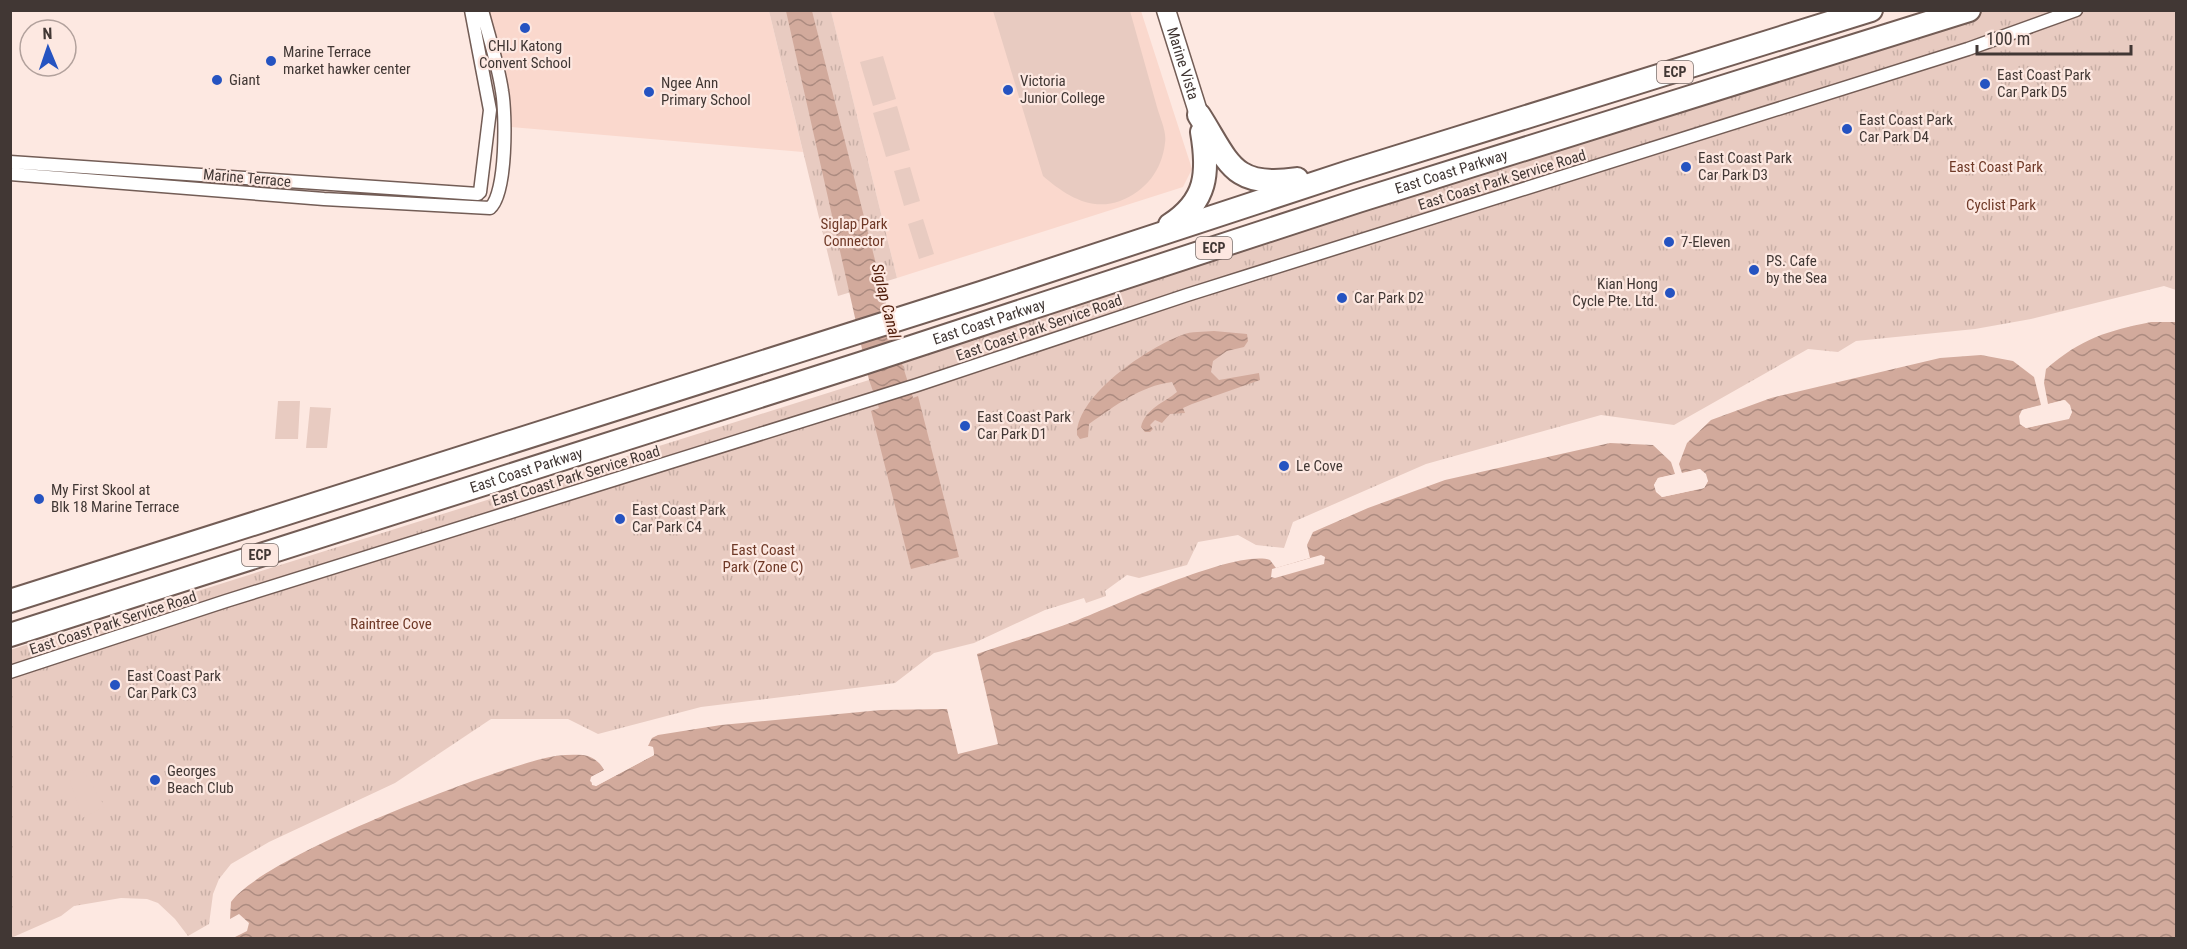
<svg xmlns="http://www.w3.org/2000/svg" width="2187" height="949" viewBox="0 0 2187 949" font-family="'Roboto Condensed',sans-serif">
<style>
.built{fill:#fad8cd}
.park{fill:url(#park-tufts)}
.garden{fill:#e8cbc1}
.water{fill:url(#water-waves)}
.pier{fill:#fde8e1}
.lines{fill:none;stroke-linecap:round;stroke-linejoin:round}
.street-casing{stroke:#735d56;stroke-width:15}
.secondary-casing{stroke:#735d56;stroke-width:21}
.highway-casing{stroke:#735d56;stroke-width:26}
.street{stroke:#fff;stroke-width:12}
.secondary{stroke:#fff;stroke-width:18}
.highway{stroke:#fff;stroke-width:22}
.poi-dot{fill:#2553c1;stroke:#fde8e1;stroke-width:2}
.labels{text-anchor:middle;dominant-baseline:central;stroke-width:4.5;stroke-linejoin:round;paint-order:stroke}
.shield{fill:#fde8e1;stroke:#796c68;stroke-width:1.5}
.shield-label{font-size:14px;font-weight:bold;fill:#413734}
.poi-label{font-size:15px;fill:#413734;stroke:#fde8e1;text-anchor:start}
.street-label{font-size:15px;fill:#413734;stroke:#fde8e1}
.park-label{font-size:15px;fill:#6f3927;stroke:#fde8e1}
.water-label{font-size:16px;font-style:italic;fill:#4e1b09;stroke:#fde8e1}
</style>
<defs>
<pattern id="park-tufts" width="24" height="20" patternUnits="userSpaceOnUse" patternTransform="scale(1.5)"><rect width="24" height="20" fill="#e8cbc1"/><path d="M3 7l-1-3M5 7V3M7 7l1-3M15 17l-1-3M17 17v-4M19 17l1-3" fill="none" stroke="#c8afa6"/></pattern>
<pattern id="water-waves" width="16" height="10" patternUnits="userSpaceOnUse" patternTransform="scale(1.5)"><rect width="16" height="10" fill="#d2aa9c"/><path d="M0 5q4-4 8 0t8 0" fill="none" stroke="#ac8b80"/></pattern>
</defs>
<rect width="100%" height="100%" fill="#fde8e1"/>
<path class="built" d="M488 11H769L803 152 511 127 507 77Z
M831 11H1141L1192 169 1183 187 897 278Z"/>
<path class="park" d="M769 11H831L897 278 838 296Z
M1969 11H2176V290L2164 286 2031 319 1975 329 1856 341 1838 352 1808 349 1674 425 1601 415 1426 464 1293 522 1284 548 1256 545 1238 535 1198 542 1187 565 1139 578 1127 575 1105 591 1106 596 1086 603 1084 598 1045 610 974 643 934 653 895 683 701 707 598 734 568 719H491L395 783 269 842 231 864 219 879 213 894 209 924 188 936 175 919 158 903 147 899 121 898 74 906 61 916 11 938 10 650 869 380 946 336Z"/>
<path class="garden" d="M993 11H1130C1139 43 1148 75 1157 107 1160 118 1167 132 1165 143 1162 170 1146 191 1120 201 1090 212 1064 194 1043 176Z
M883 56 896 99 873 106 860 62Z
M897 106 910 150 886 157 873 113Z
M910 167 920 201 904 206 894 171Z
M923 219 934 254 919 259 908 224Z
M278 401H300L298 439H275Z
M310 407 331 408 327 448H306Z
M71 770 85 773 105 807 82 818 67 771Z"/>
<path class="water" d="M786 11H812L898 351 913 398 918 396 959 557 911 569 871 411 879 408 869 380Z
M2151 322H2176V938H233L247 931 249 923 239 914 230 919 231 902C264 856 480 775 541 759 554 755 570 754 583 755 592 756 600 762 604 770L591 777 590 781 596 786 654 755 653 747 648 746 652 738 658 735 721 725 881 710 947 709 958 754 998 744 977 654C1010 642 1044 633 1078 620 1115 606 1236 549 1270 560L1276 568 1310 558 1307 545 1313 532 1368 508 1445 480 1610 443 1653 445 1671 462 1675 474 1658 478 1654 485 1662 497 1704 488 1708 481 1700 469 1682 473 1679 464 1687 443 1711 420 1771 398 1940 358 1981 355 2013 361 2034 377 2041 405 2022 410 2020 424 2026 428 2069 418 2072 412 2064 400 2048 404 2044 383 2046 369C2082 338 2107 331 2151 322Z
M1214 331 1247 334 1248 341 1244 347 1227 351 1213 361 1211 372 1219 380 1259 373 1260 380 1192 404 1183 408 1185 413 1170 414 1162 423 1155 420 1150 425 1153 429 1150 432H1145L1141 427C1145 409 1165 402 1177 392L1172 382C1140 386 1115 406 1089 424L1088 437 1080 439 1077 435C1076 395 1149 347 1182 335 1191 331 1204 332 1214 331Z"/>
<path class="pier" d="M2065 400 2070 405 2072 412 2069 419 2026 428 2020 424 2019 416 2022 410 2044 405 2042 408 2024 412 2023 422 2027 425 2067 416 2069 411 2064 403 2048 407 2045 405Z
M1700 469 1706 474 1708 481 1704 488 1662 497 1656 492 1654 485 1658 478 1678 474 1677 477 1660 481 1658 491 1662 494 1702 485 1704 480 1699 472 1682 476 1679 474Z
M1321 555 1325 557 1324 564 1275 578 1271 577 1272 569Z
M648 746 653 747 654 755 596 786 592 785 591 777 607 769 606 772 594 779 596 783 651 753V750L646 748Z"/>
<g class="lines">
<g class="street-casing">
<path id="street" d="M471 10 490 110 480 192
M10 162 478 194
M10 174 324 199 490 208C507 194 506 113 502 91 498 64 489 37 482 10
M10 672 226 601 917 385 1187 295 1968 49 2076 10"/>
</g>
<g class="secondary-casing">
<g id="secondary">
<path id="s1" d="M1166 10 1199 115"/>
</g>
</g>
<g class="highway-casing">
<g id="highway">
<path d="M1199 115C1229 162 1232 189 1297 179"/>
<path d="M1170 225C1207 201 1209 173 1202 132"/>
<path d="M10 601 981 293 1349 172 1871 10"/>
<path id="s2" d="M10 635 860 364 1358 201 1969 10"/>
</g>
</g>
<use href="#street" class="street"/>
<use href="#secondary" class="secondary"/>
<use href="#highway" class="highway"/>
</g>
<g class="poi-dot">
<circle cx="525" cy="28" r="6"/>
<circle cx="271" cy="61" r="6"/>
<circle cx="217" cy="80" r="6"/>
<circle cx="1985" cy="84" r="6"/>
<circle cx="1008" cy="90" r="6"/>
<circle cx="649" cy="92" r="6"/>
<circle cx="1847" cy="129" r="6"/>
<circle cx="1686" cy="167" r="6"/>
<circle cx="1669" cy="242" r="6"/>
<circle cx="1754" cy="270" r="6"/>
<circle cx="1670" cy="293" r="6"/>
<circle cx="1342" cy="298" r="6"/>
<circle cx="965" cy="426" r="6"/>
<circle cx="1284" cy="466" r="6"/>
<circle cx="39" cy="499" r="6"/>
<circle cx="620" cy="519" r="6"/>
<circle cx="115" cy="685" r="6"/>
<circle cx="155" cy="780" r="6"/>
</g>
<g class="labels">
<g class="shield">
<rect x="1657" y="61" width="36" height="22" rx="4.5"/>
<rect x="1196" y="237" width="36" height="22" rx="4.5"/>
<rect x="242" y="544" width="36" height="22" rx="4.5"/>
</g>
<g class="shield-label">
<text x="1675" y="72">ECP</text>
<text x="1214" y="248">ECP</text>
<text x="260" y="555">ECP</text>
</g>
<g class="poi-label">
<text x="525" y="46" text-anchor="middle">CHIJ Katong<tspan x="525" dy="17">Convent School</tspan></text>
<text x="283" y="52">Marine Terrace<tspan x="283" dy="17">market hawker center</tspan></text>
<text x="1997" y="75">East Coast Park<tspan x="1997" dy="17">Car Park D5</tspan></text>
<text x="229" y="80">Giant</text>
<text x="1020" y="81">Victoria<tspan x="1020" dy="17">Junior College</tspan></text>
<text x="661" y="83">Ngee Ann<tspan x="661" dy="17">Primary School</tspan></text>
<text x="1859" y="120">East Coast Park<tspan x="1859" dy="17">Car Park D4</tspan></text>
<text x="1698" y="158">East Coast Park<tspan x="1698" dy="17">Car Park D3</tspan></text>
<text x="1681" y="242">7-Eleven</text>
<text x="1766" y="261">PS. Cafe<tspan x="1766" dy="17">by the Sea</tspan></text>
<text x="1658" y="284" text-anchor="end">Kian Hong<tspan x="1658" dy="17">Cycle Pte. Ltd.</tspan></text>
<text x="1354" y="298">Car Park D2</text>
<text x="977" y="417">East Coast Park<tspan x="977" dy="17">Car Park D1</tspan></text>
<text x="1296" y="466">Le Cove</text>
<text x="51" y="490">My First Skool at<tspan x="51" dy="17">Blk 18 Marine Terrace</tspan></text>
<text x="632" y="510">East Coast Park<tspan x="632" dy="17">Car Park C4</tspan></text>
<text x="127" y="676">East Coast Park<tspan x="127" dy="17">Car Park C3</tspan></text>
<text x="167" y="771">Georges<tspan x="167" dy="17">Beach Club</tspan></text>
</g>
<g class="street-label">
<text stroke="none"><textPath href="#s1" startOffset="56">Marine Vista</textPath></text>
<text stroke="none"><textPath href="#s2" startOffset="1514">East Coast Parkway</textPath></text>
<text transform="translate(247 178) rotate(5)">Marine Terrace</text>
<text transform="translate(1502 180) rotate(-17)">East Coast Park Service Road</text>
<text stroke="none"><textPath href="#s2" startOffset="1028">East Coast Parkway</textPath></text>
<text transform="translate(1039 328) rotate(-19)">East Coast Park Service Road</text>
<text stroke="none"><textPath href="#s2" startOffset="542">East Coast Parkway</textPath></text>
<text transform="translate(576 476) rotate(-17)">East Coast Park Service Road</text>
<text transform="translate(113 623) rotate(-18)">East Coast Park Service Road</text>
</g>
<g class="park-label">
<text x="1996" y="167">East Coast Park</text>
<text x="2001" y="205">Cyclist Park</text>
<text x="854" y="224">Siglap Park<tspan x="854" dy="17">Connector</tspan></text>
<text x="763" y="550">East Coast<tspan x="763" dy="17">Park (Zone C)</tspan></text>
<text x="391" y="624">Raintree Cove</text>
</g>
<g class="water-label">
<text transform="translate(886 301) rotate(76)">Siglap Canal</text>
</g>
</g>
<rect width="2187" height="949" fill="none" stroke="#413734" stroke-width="24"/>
<g transform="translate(48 48) rotate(358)"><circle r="28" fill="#fde8e1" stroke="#b2a19c" stroke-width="1.5"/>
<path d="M0-4.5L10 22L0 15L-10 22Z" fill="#2553c1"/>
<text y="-9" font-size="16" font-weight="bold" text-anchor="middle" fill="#413734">N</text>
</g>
<path d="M1977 45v9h154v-9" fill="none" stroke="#413734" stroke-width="3"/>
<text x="1986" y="45" font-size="18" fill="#413734" stroke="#fde8e1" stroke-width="4.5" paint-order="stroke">100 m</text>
</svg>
